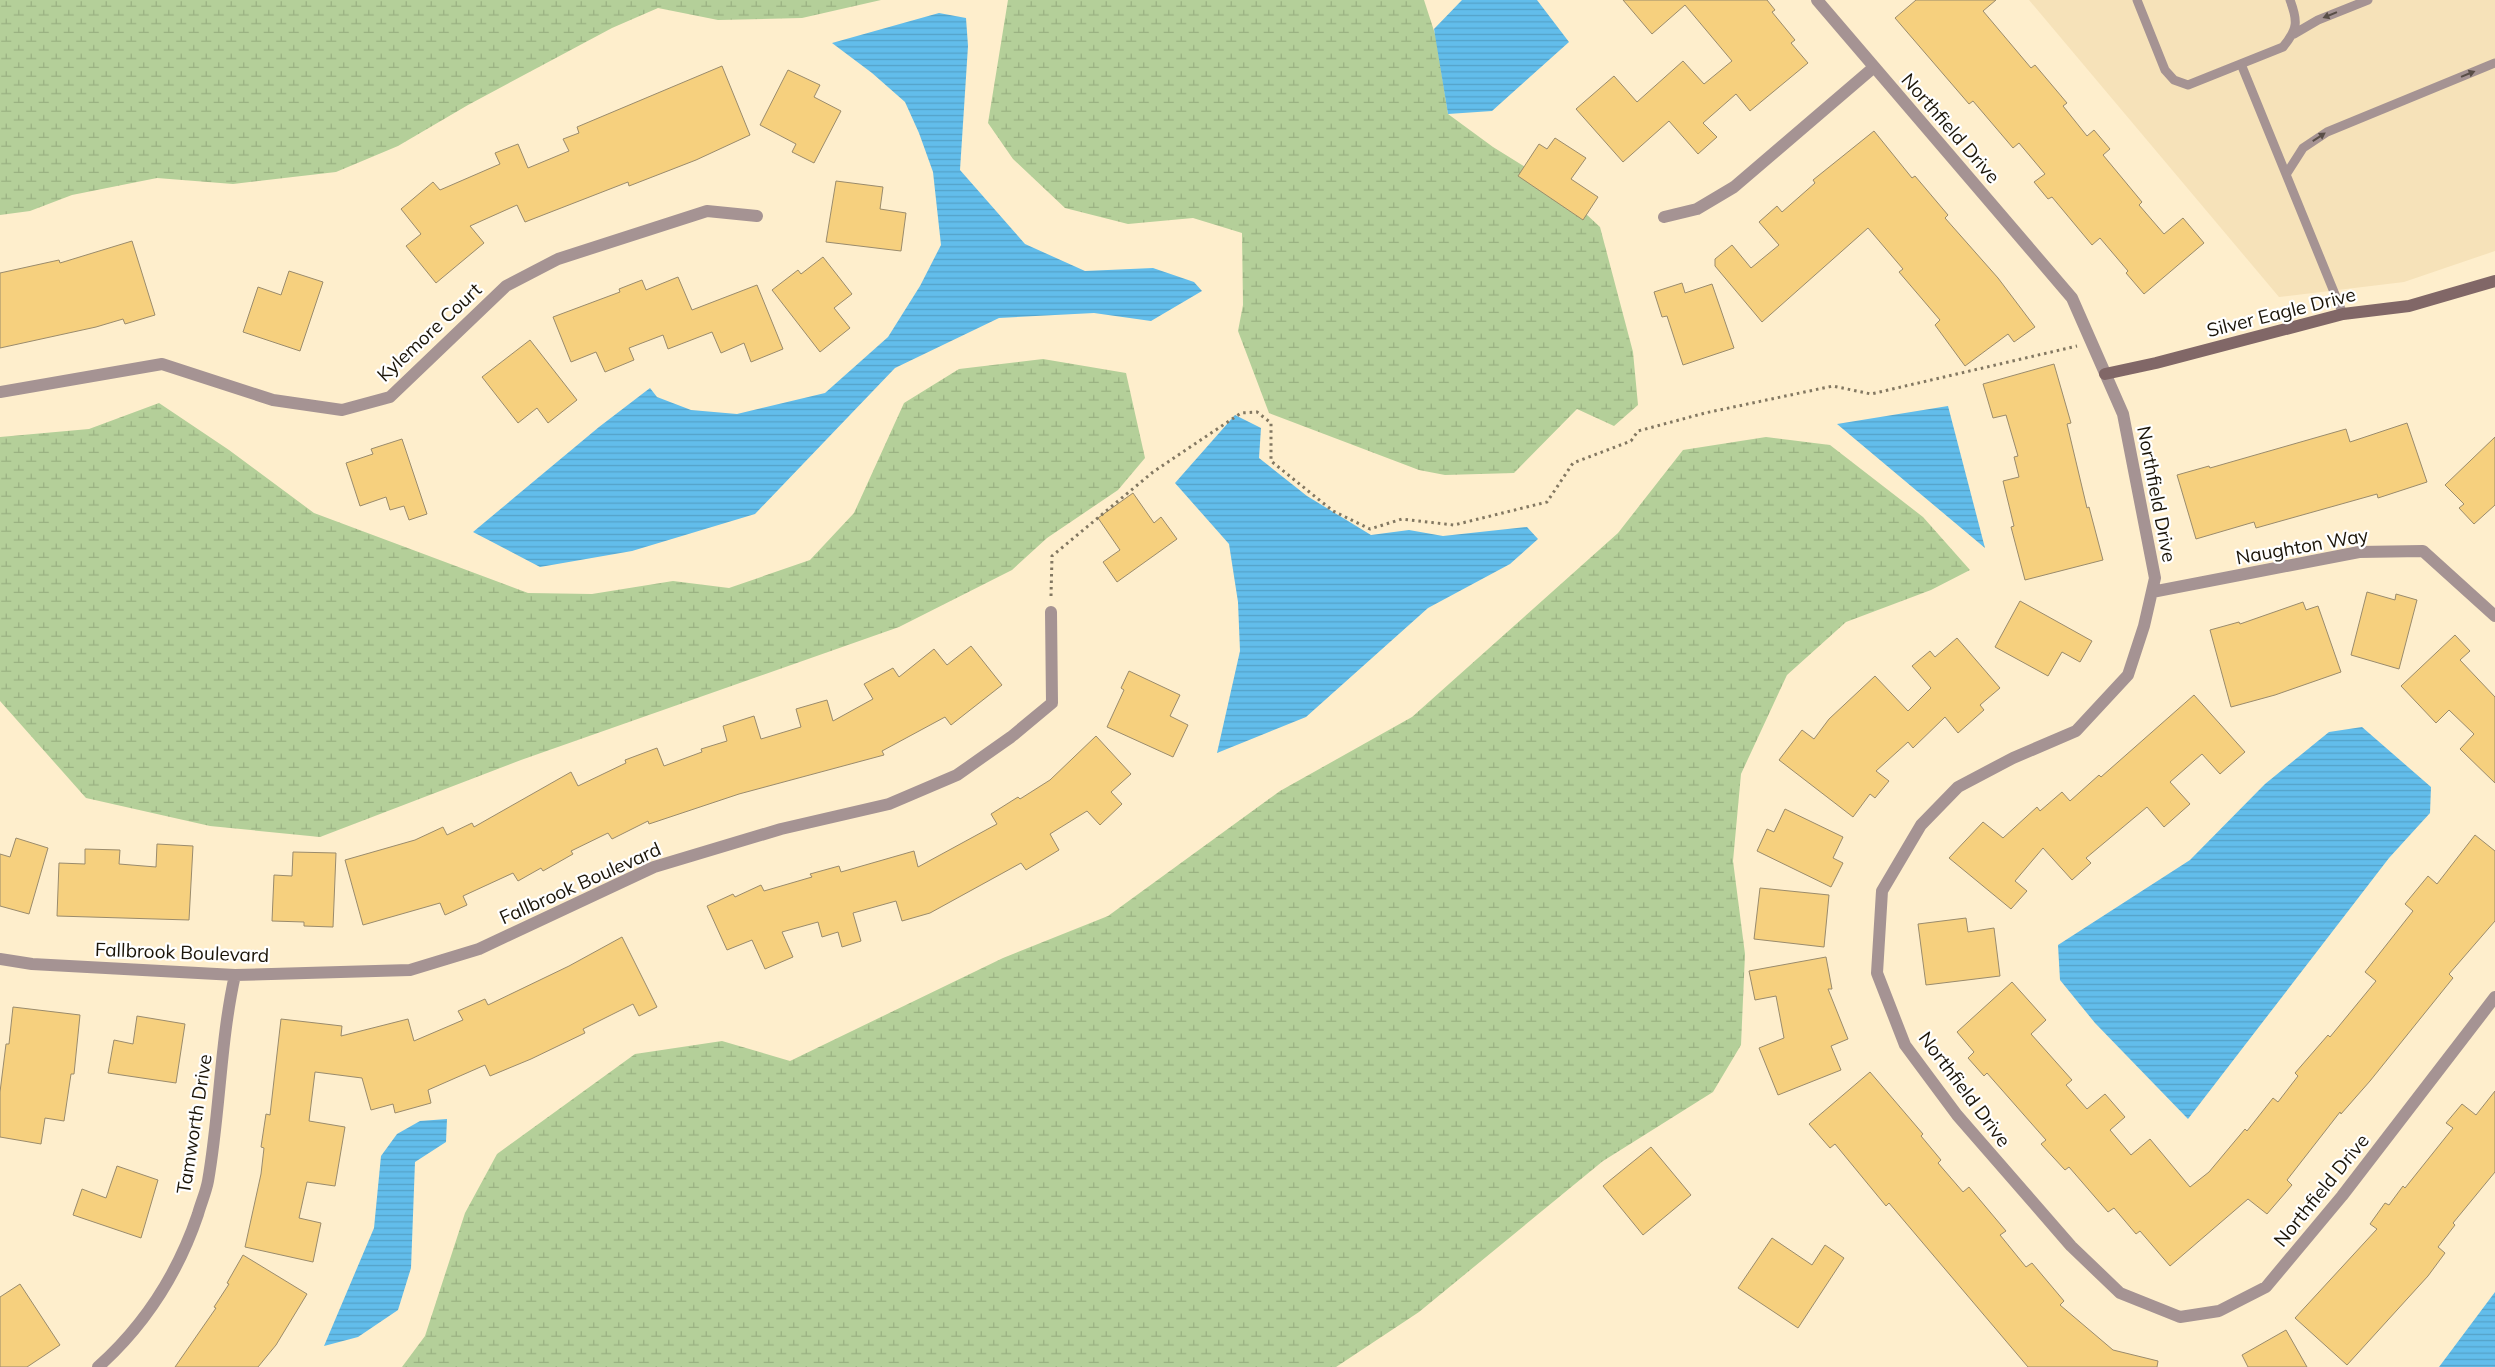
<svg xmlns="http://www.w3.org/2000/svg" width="2495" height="1367" viewBox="0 0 2495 1367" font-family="Mulish,sans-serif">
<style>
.built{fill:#f6e2b9}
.wetland{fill:url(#wetland-marsh)}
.water{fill:url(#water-rules)}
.building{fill:#f6d07e;stroke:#9a8b6c}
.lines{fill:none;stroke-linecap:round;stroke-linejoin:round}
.path{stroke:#827761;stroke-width:3;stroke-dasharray:2.5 4;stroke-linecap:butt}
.lane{stroke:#a59393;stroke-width:9}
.street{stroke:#a59393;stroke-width:12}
.secondary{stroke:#816767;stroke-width:12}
.oneway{fill:#594e47}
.labels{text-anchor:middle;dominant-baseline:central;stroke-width:4.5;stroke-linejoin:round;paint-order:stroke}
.street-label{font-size:19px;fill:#1b1509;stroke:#fff}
</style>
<defs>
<pattern id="wetland-marsh" width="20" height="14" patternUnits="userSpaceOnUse" patternTransform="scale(1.25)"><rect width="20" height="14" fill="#b4cf99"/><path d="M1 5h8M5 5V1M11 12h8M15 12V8" fill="none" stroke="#9ab182"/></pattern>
<pattern id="water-rules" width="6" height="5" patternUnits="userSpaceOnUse" patternTransform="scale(1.25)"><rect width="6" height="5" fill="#62bdeb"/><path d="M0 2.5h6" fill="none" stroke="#54a2c8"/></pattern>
</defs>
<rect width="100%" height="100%" fill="#feeecc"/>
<path class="built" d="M2029 0H2495V251L2404 282 2279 297Z"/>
<path class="wetland" d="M0 0H881L802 18 718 20 658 8 612 28 468 105 398 146 336 172 233 184 157 178 72 195 30 211 0 215Z
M1008 0H1424L1436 37 1448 114 1493 147 1556 186 1600 227 1633 352 1638 405 1614 426 1577 409 1514 473 1445 475 1419 470 1269 413 1238 331 1243 305 1242 233 1193 218 1128 224 1065 208 1013 159 988 123Z
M1043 359 1126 373 1145 458 1118 490 1047 538 1012 570 899 627 521 760 320 837 210 826 86 798 0 701V437L89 429 159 403 229 450 314 513 528 593 592 594 673 581 729 588 810 560 854 513 904 403 959 369Z
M1766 437 1830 445 1923 517 1970 570 1931 590 1846 622 1787 675 1741 774 1733 861 1745 954 1741 1045 1713 1092 1603 1161 1419 1312 1336 1367H402L425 1336 465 1213 497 1154 635 1054 722 1041 790 1061 1003 958 1108 916 1280 791 1412 717 1618 533 1683 450Z"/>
<path class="water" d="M1462 0H1537L1569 42 1492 111 1448 114 1434 29Z
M939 13 966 18 968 46 960 170 1025 244 1085 271 1153 268 1194 282 1202 291 1151 321 1094 313 999 318 895 368 755 514 632 551 540 567 473 532 599 427 650 388 657 397 691 410 737 414 825 393 888 337 920 286 941 245 933 172 919 133 905 102 872 73 832 43Z
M1948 406 1985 548 1837 424Z
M1235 415 1261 428 1259 458 1307 496 1371 535 1409 530 1443 536 1527 527 1538 539 1510 564 1428 608 1306 717 1217 753 1240 651 1238 602 1229 544 1175 483Z
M2362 727 2431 787 2430 813 2389 858 2188 1119 2095 1023 2060 980 2058 945 2190 860 2265 784 2329 732Z
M447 1119 446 1142 415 1162 411 1268 398 1310 358 1337 324 1346 374 1228 381 1156 397 1134 420 1121Z
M2495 1292V1367H2439Z"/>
<path class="building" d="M1623 0H1767L1775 10 1772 12 1795 40 1791 43 1808 63 1750 111 1736 94 1703 123 1717 137 1698 154 1669 121 1623 162 1576 109 1614 76 1637 102 1683 61 1704 84 1732 61 1685 5 1652 34Z
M1916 0H1996L1983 11 2031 68 2035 65 2067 103 2063 106 2087 136 2094 130 2110 149 2103 155 2142 202 2139 205 2164 234 2183 218 2204 243 2144 294 2126 273 2128 271 2100 238 2092 245 2052 197 2048 199 2034 182 2045 174 2019 143 2013 148 1973 101 1969 104 1895 18Z
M722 66 750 135 696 160 629 186 628 182 525 222 517 205 470 226 484 243 436 283 406 246 421 234 401 209 433 182 440 190 500 164 495 153 518 144 528 168 569 151 563 139 579 133 577 127Z
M788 70 820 85 814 97 841 111 814 163 792 152 796 144 760 125Z
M1874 131 1912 178 1915 176 1948 215 1945 218 1998 278 2035 327 2014 342 2008 334 1965 366 1935 325 1940 320 1899 272 1903 269 1868 228 1762 322 1715 266V259L1732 245 1751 268 1779 245 1759 222 1777 206 1782 212 1815 183 1813 180Z
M1555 138 1586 158 1571 179 1598 197 1583 220 1518 176 1539 144 1547 149Z
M836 181 883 187 880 209 906 213 901 251 826 242Z
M132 241 155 315 125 324 123 319 96 327 0 348V273L59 260 60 263Z
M823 257 852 294 834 308 850 328 820 352 772 290 798 270 801 274Z
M289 271 323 282 300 351 243 332 258 287 281 295Z
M678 277 692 310 757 285 783 349 751 362 744 343 721 353 712 332 668 349 663 335 629 348 634 360 605 372 596 352 571 362 553 317 620 292 619 289 642 280 646 290Z
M1682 283 1685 293 1712 284 1734 348 1683 365 1667 316 1662 317 1654 292Z
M530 340 577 400 548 423 537 408 518 423 482 377Z
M2054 364 2071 423 2067 424 2087 508 2089 507 2103 560 2025 580 2011 527 2014 526 2003 481 2019 477 2014 457 2018 456 2006 415 1993 418 1983 384Z
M2407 423 2427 482 2378 498 2377 494 2256 528 2254 522 2196 539 2177 475 2209 466 2210 468 2346 429 2350 442Z
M2495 437V505L2474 524 2459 508 2464 504 2445 485Z
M402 439 427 514 409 520 404 506 390 510 386 497 360 506 346 463 373 454 371 449Z
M1133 493 1154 523 1161 517 1177 539 1117 582 1103 562 1120 550 1098 518Z
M2367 592 2395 600 2396 594 2417 600 2399 669 2351 655Z
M2020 601 2092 641 2080 662 2062 652 2048 676 1995 647Z
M2303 602 2306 610 2318 606 2341 672 2275 695 2231 707 2210 630 2239 622 2240 624Z
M2455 635 2470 651 2460 660 2495 697V783L2460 749 2474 734 2449 710 2436 723 2401 686Z
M1957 638 2000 688 1980 705 1984 710 1958 733 1945 717 1913 748 1908 742 1876 771 1889 781 1875 798 1870 794 1853 817 1779 760 1802 730 1814 739 1829 719 1875 676 1908 711 1931 688 1912 666 1930 651 1935 657Z
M971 646 1002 685 951 725 945 717 882 751 884 755 739 794 649 824 648 821 612 839 608 833 571 851 573 854 543 871 541 868 518 881 513 873 463 896 467 905 445 915 440 903 363 925 345 860 415 840 443 827 447 835 472 823 474 827 571 772 578 786 626 763 625 760 657 748 664 766 702 752 701 749 727 741 723 726 754 716 761 739 801 727 796 709 827 700 833 721 873 699 864 684 893 668 899 677 934 649 947 665Z
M1129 671 1180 695 1170 716 1188 725 1173 757 1107 727 1124 690 1121 688Z
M2194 695 2245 752 2220 774 2202 754 2170 782 2190 804 2164 827 2147 807 2086 858 2091 863 2072 880 2043 848 2015 881 2027 891 2011 909 1949 858 1983 822 2003 838 2037 807 2040 811 2062 792 2070 801 2099 775 2101 777Z
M1096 736 1131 774 1111 792 1122 804 1100 825 1087 811 1050 834 1059 850 1026 870 1021 863 930 913 902 921 896 901 853 913 861 941 842 947 838 932 822 937 818 922 782 932 793 957 765 969 752 940 727 950 707 906 733 894 735 897 761 885 764 891 812 877 810 874 839 866 841 872 914 851 918 867 997 824 991 814 1018 797 1020 799 1050 780Z
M1785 809 1843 837 1833 858 1843 863 1831 887 1757 851 1767 829 1774 832Z
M2475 835 2495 851V921L2449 974 2453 978 2370 1081 2341 1114 2340 1112 2287 1180 2292 1185 2267 1214 2248 1199 2170 1266 2140 1231 2136 1234 2114 1208 2108 1212 2069 1167 2065 1170 2041 1144 2046 1140 1987 1073 1984 1076 1968 1058 1974 1052 1957 1032 2012 982 2046 1020 2031 1034 2072 1080 2066 1085 2087 1109 2105 1094 2125 1117 2110 1130 2131 1155 2150 1139 2190 1187 2209 1172 2245 1129 2247 1131 2273 1098 2278 1102 2298 1076 2295 1073 2328 1035 2330 1037 2376 981 2365 972 2413 911 2405 904 2428 876 2437 884Z
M16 838 48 848 29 914 0 906V854L10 857Z
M157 844 193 846 189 920 57 916 59 863 85 864V849L120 850 119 864 156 867Z
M293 852 336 853 333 927 304 926V922L272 921 274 875 292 876Z
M1760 888 1829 895 1824 947 1754 939Z
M1966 918 1968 932 1994 928 2000 976 1926 985 1918 924Z
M622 937 657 1007 639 1016 633 1004 583 1029 585 1033 531 1059 490 1076 485 1065 428 1090 431 1103 395 1113 393 1104 371 1110 362 1078 315 1072 309 1121 345 1127 335 1186 307 1182 299 1218 321 1223 313 1262 245 1247 261 1174 264 1148 261 1147 266 1114 270 1115 281 1019 342 1026 341 1036 408 1019 414 1041 463 1020 458 1011 485 999 488 1005 569 966Z
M1826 957 1832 989H1828L1848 1039 1831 1046 1841 1070 1778 1095 1759 1048 1784 1038 1776 996 1755 1000 1749 971Z
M13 1007 80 1015 74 1074H71L64 1121 45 1118 41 1144 0 1137V1092L6 1044H9Z
M137 1016 185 1024 176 1083 108 1073 114 1040 133 1044Z
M1870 1072 1923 1134 1921 1136 1941 1160 1938 1163 1963 1192 1969 1187 2006 1231 2000 1235 2026 1267 2032 1263 2064 1301 2060 1305 2113 1350 2158 1361 2157 1367H2028L1889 1203 1886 1206 1835 1144 1830 1148 1809 1124Z
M2495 1091V1172L2453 1223 2455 1225 2438 1247 2445 1253 2428 1276 2347 1365 2295 1318 2377 1229 2370 1224 2385 1203 2389 1205 2403 1186 2405 1188 2453 1128 2446 1123 2462 1104 2476 1115Z
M1651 1147 1691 1195 1643 1235 1603 1186Z
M117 1166 158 1180 141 1238 73 1215 82 1189 106 1198Z
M1772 1238 1812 1265 1825 1245 1844 1258 1798 1328 1738 1288Z
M243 1255 307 1294 276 1345 258 1367H175L216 1308 214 1307 229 1284 227 1283Z
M20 1284 60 1345 27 1367H0V1297Z
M2286 1330 2307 1367H2248L2242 1355Z"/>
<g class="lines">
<path class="path" d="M1051 596 1052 556 1153 472 1241 413 1257 412 1271 423V461L1333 511 1370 529 1402 519 1454 525 1547 502 1573 463 1631 441 1638 431 1705 413 1833 386 1871 394 2077 346"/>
<path class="lane" d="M2137 0 2165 70 2174 80 2188 85 2283 47C2298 29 2298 21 2290 0
M2294 34 2318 20 2368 0
M2241 64 2343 314
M2287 173 2303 148 2327 132 2495 63"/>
<path class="street" d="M1817 0 2072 298 2123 414 2155 578 2144 626 2128 675 2076 731 2013 758 1958 787 1921 825 1882 891 1877 973 1905 1045 1957 1115 2071 1246 2120 1293 2180 1317 2219 1311 2266 1287 2342 1196 2495 997
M1664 217 1697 209 1734 187 1873 68
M0 392 162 364 273 400 342 410 390 397 506 286 558 259 707 211 757 216
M2152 592 2359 552 2423 551 2495 616
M0 959 32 964 235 975 410 970 479 949 654 867 781 829 889 804 957 775 1011 737 1052 703 1051 612
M98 1367C145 1325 178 1273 198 1214 201 1203 206 1192 208 1181 220 1113 220 1042 235 975"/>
<path class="secondary" d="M2105 374 2156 363 2343 314 2409 306 2495 281"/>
</g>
<defs><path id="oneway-solid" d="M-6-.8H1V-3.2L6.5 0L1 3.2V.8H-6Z" transform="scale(1.25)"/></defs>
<g class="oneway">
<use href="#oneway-solid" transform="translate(2330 15) rotate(158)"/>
<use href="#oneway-solid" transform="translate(2468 74) rotate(-22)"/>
<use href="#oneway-solid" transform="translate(2319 137) rotate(-33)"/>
</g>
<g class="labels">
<g class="street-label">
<text transform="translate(1951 128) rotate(49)">Northfield Drive</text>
<text transform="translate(2281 312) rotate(-14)">Silver Eagle Drive</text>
<text transform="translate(429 332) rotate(-43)">Kylemore Court</text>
<text transform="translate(2157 494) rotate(79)">Northfield Drive</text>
<text transform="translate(2302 546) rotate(-10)">Naughton Way</text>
<text transform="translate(580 883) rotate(-24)">Fallbrook Boulevard</text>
<text transform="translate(182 952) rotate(2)">Fallbrook Boulevard</text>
<text transform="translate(1965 1089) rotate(53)">Northfield Drive</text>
<text transform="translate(194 1124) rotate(-81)">Tamworth Drive</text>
<text transform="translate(2321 1190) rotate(-51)">Northfield Drive</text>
</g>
</g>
</svg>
